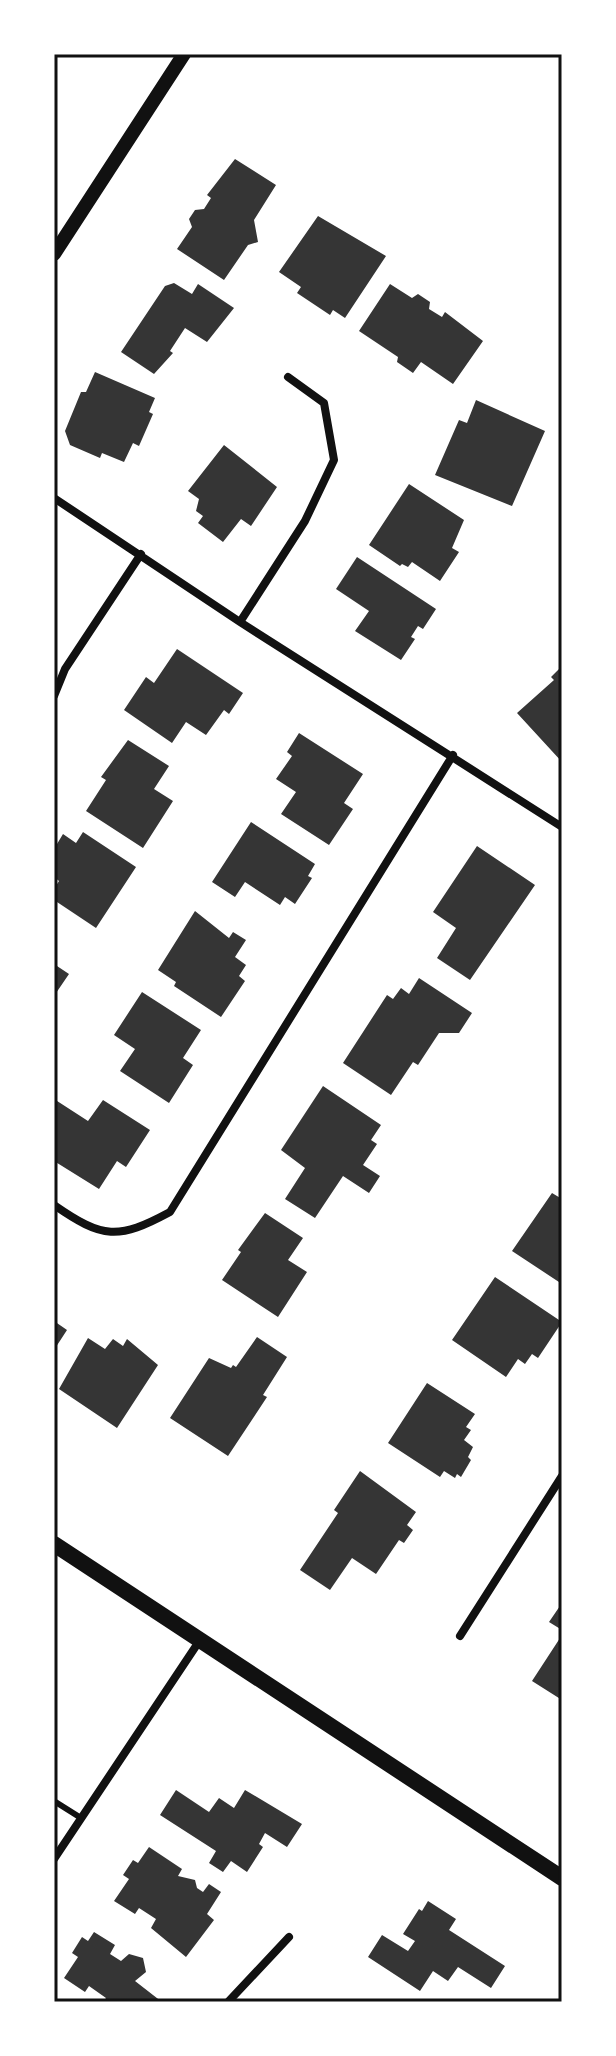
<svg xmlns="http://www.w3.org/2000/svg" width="616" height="2056" viewBox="0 0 616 2056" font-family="Lato,sans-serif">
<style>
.building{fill:#353535}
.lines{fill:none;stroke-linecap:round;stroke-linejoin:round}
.service{stroke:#111;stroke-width:6}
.minor{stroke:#111;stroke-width:8}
.tertiary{stroke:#111;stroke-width:14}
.secondary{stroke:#111;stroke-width:16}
.neatline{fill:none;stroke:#111;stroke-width:3}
</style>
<rect width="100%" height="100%" fill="#fff"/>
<path class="building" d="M235 159 276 185 254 220 258 242 248 245 224 280 177 249 192 227 189 219 195 210 204 209 211 198 207 195Z
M318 216 386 256 345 318 333 310 330 315 297 293 301 287 279 272Z
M174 283 192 294 198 284 234 308 207 342 185 328 170 351 173 353 154 374 121 352 165 286Z
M390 284 412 298 418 294 430 302 429 309 442 317 445 312 483 341 453 384 421 362 413 373 397 362 398 357 359 331Z
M95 372 155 398 149 412 153 414 139 446 133 443 124 462 102 453 100 458 70 445 65 431 81 392H86Z
M476 400 545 431 512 506 435 475 459 420 467 423Z
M224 445 277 487 251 526 241 519 223 542 198 523 203 516 196 511 199 499 188 491Z
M409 484 464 520 452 548 459 552 440 581 412 562 408 567 402 564 400 566 369 545Z
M357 557 436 609 423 629 418 626 411 637 415 639 401 660 355 631 369 611 336 589Z
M177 649 243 693 229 714 224 710 206 735 186 722 172 743 124 710 146 677 154 683Z
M562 666V762L517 713 554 680 551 677Z
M299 733 363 774 344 803 353 809 329 845 281 814 296 792 276 779 292 756 287 752Z
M128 740 169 766 154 789 173 801 143 848 86 811 106 780 101 777Z
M251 822 315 864 308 876 312 878 295 904 285 897 280 905 245 882 235 897 212 882Z
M83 832 136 867 96 928 54 900V889L59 881 54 877V849L63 834 76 843Z
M477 846 535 885 470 980 437 958 456 928 433 912Z
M195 911 229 938 233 932 246 940 235 957 246 965 239 976 245 981 221 1017 174 986 176 982 158 970Z
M54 964 69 974 54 996Z
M419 978 472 1013 459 1033H439L418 1065 413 1062 391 1095 343 1063 387 995 393 999 401 988 409 994Z
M142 992 201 1030 183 1058 193 1065 169 1103 120 1071 135 1049 114 1035Z
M323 1086 381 1125 371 1140 377 1144 363 1165 380 1176 369 1193 343 1176 315 1218 285 1199 305 1168 281 1150Z
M54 1099 88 1121 103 1100 150 1130 126 1167 117 1161 99 1189 54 1161Z
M552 1193 562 1199V1284L512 1251Z
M265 1213 303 1238 288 1260 307 1272 278 1317 222 1280 241 1252 238 1250Z
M495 1277 562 1322 538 1358 532 1354 525 1364 518 1359 506 1377 452 1340Z
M54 1321 67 1330 54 1350Z
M257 1337 287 1357 263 1395 267 1397 228 1456 170 1418 209 1358 231 1368 233 1365 236 1367Z
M88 1338 105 1349 113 1339 123 1346 127 1339 158 1365 117 1428 59 1389Z
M427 1383 475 1414 466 1427 471 1430 464 1440 473 1447 468 1457 471 1460 461 1477 457 1474 455 1478 444 1471 440 1477 388 1443Z
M360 1471 416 1512 407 1525 413 1530 404 1543 399 1540 376 1574 352 1558 330 1590 300 1570 338 1513 334 1510Z
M562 1603V1630L549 1622Z
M562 1635V1700L532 1681Z
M176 1790 209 1812 219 1798 234 1808 245 1790 302 1824 287 1847 265 1833 259 1844 263 1847 247 1872 231 1861 223 1872 209 1863 216 1851 160 1815Z
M149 1847 182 1869 178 1876 195 1880 197 1888 203 1892 209 1884 221 1892 207 1914 214 1920 186 1957 151 1928 156 1919 139 1908 135 1914 114 1901 129 1879 123 1875 133 1860 138 1863Z
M428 1901 456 1919 449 1930 505 1966 491 1988 458 1967 448 1981 433 1971 420 1991 368 1957 382 1935 408 1951 415 1941 403 1934 419 1909 422 1911Z
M94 1932 115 1945 110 1954 121 1961 129 1954 143 1958 146 1972 135 1981 162 2002H103L106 1998 89 1986 85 1992 64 1978 78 1957 72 1953 82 1937 88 1941Z"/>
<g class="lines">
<path class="service" d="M54 1801 81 1818"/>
<path class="minor" d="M54 498 240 622 562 827
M240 622 305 521 334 460 324 403 288 377
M54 696 65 669 141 554
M54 1205C103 1239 118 1240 170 1212L453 755
M460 1636 562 1476
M54 1859 200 1640
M228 2002 289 1937"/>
<path class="tertiary" d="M54 254 184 54"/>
<path class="secondary" d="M54 1544 562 1878"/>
</g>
<rect width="616" height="2056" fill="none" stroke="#ffffff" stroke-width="112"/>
<rect x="56" y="56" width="504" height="1944" class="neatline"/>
</svg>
